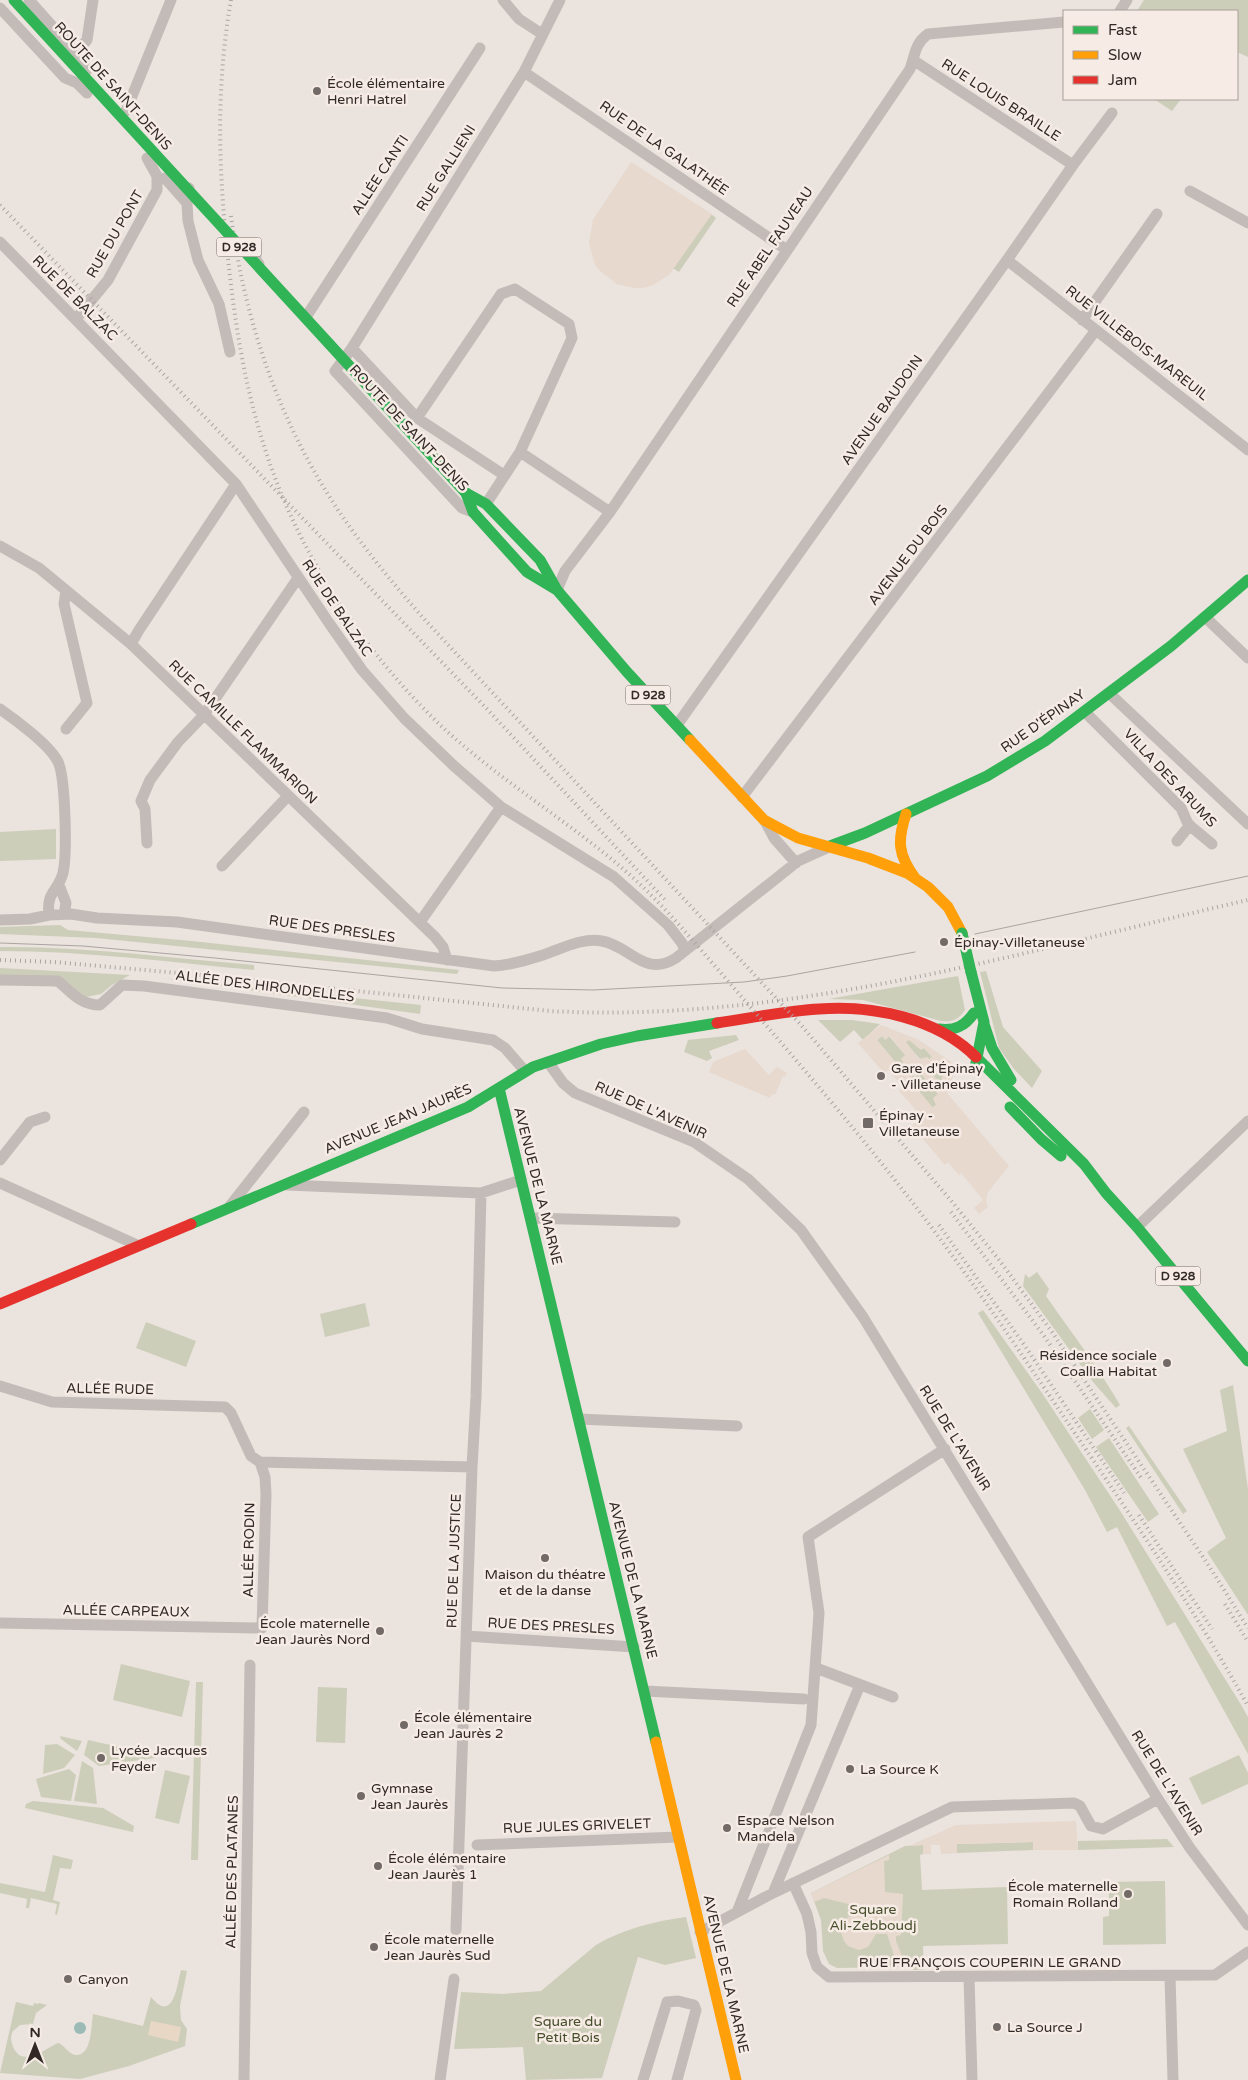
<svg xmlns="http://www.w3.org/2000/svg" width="1248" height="2080" viewBox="0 0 1248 2080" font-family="'Varela Round',sans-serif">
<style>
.green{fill:#cdceb9}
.sand{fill:#e9d7c5}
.plaza{fill:#e8d9ce;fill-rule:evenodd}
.water{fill:#9cbbb6}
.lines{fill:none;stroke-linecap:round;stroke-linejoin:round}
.street{stroke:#c3bbb7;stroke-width:11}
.fast{stroke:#30b455;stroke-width:11}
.slow{stroke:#ff9f0a;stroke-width:11}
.jam{stroke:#e5322d;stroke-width:11}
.tram{stroke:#aaa4a2;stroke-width:1}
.rail{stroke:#aaa4a2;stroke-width:4;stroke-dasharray:1 4;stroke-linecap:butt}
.fast-bridge{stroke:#30b455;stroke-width:11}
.poi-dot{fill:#726a66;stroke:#f7ece5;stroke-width:2}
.labels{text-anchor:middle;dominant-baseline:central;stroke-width:5;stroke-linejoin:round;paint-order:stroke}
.shield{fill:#f7ece5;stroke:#6d645f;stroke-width:1}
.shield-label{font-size:12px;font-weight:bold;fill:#322926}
.poi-label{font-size:14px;fill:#322926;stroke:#f7ece5;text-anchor:start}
.street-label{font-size:14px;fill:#322926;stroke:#f7ece5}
.park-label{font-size:14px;fill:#474f2c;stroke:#f7ece5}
</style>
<rect width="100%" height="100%" fill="#eae3de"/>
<path class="green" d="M1144 0H1248V57L1237 52V11H1137Z
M1154 99H1181L1172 111Z
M711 214 716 218 679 272 660 260Z
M0 776V832L56 829V859L0 861Z
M60 925 68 930 192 941 459 970 457 974 96 938 0 934V927Z
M0 947C84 946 170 958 254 965V970C170 962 85 951 0 951Z
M0 968 130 975 112 985 101 994 86 997 77 991 0 975Z
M986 971 1003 1027 1042 1071 1032 1088 1014 1069 999 1048 980 972Z
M958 976 965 1010C958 1020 953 1022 941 1021L863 1000 829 999Z
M162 978 421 1005 420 1014Z
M818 1020H852L880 1024 863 1040 854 1030 840 1042Z
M736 1035 739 1040 709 1051 712 1058 707 1061 684 1052 688 1040Z
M882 1036H889L906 1056 902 1065 896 1063 877 1040Z
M909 1040 924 1048 932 1057 929 1060 920 1059 905 1042Z
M930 1067 943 1076 944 1082 941 1085 927 1069Z
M919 1071 938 1094 936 1105 932 1108 911 1081V1077L913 1075 915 1077Z
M1037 1272 1049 1289 1046 1296C1071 1332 1098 1367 1120 1405L1116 1408 1093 1382 1023 1286 1025 1274 1029 1278Z
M365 1303 370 1326 325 1337 320 1314Z
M983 1310 1042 1393 1119 1509 1240 1703 1248 1717V1754L1175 1622 1167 1626 1117 1527 1107 1532 1085 1490 978 1313Z
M146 1322 196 1341 186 1367 136 1348Z
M1233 1385 1248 1489V1615L1207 1552 1226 1538 1183 1449 1227 1431 1220 1390Z
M1090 1409 1104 1430 1092 1439 1078 1418Z
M1129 1426 1187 1511 1183 1514 1126 1428Z
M1109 1438 1159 1514 1148 1522 1096 1447Z
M121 1664 190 1681 182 1717 113 1700Z
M196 1682H203L198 1860H191Z
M318 1687 347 1688 345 1743 316 1742Z
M60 1736 82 1741 77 1751 61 1739Z
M88 1740 155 1755 154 1758 99 1766 84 1755Z
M57 1744 75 1755 64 1768 43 1774 45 1745Z
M1239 1755 1248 1773V1784L1202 1805 1189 1778Z
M82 1761 93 1768 97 1804 74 1801Z
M69 1769 76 1775 71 1801 41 1797 36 1779Z
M165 1770 190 1776 179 1824 155 1818Z
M33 1801 103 1808 134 1826 133 1832 25 1808 26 1804Z
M1167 1839 1174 1847 1078 1850V1841Z
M1033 1842V1850L957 1853V1844Z
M923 1845V1854L920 1855 922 1890 1007 1887 1008 1944 923 1946 924 1970H913L910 1963 898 1967 837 1968 829 1964 823 1951 821 1920 811 1893 905 1846Z
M53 1855 73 1860 71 1869 60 1868 53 1900 60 1902 57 1915 55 1914 57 1904 31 1898 29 1908H26L27 1899 0 1893V1883L45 1892Z
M1165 1881 1166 1944 1103 1945V1917L1109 1916V1882Z
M686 1917 696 1958 665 1965 638 1957 602 2078 526 2080 523 2047 454 2049 461 1992 503 1994 541 1991 596 1945C623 1929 655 1921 686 1917Z
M181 1970 187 1971 180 2006 181 2020 187 2029 185 2046 129 2066 80 2079 0 2073 16 2002 33 2006 34 2003 38 2004 39 2003 47 2005 36 2013 33 2024 20 2025 13 2031C10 2036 11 2041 13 2047 23 2069 46 2048 58 2043 65 2045 67 2053 75 2055 92 2057 91 2026 93 2014L143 2026 151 1997C173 2024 177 1986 181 1970Z"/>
<path class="sand" d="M151 2021 181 2027 178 2042 148 2035Z"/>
<path class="plaza" d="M631 162 712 214 669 275 653 285 643 288H634L617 284 600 271 595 265 589 243 593 220Z
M881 1025 919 1040 957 1066 947 1093 1009 1166 988 1192 986 1201 988 1207 979 1214 974 1208 983 1200 961 1173 959 1175 948 1162 945 1165 912 1126 922 1117 899 1091 903 1087 888 1070 884 1073 858 1043ZM882 1036 885 1040 890 1036 905 1055 901 1059 904 1063 902 1064 899 1061 896 1063 877 1040ZM909 1040 921 1050 924 1048 932 1057 929 1059 927 1057 919 1059 906 1042ZM930 1067 936 1073 939 1071 943 1076 941 1078 944 1082 941 1084 927 1069ZM919 1071 938 1094 933 1098 936 1105 933 1108 911 1081 913 1079 911 1077 913 1075 915 1077Z
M745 1049 769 1075 777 1067 787 1073 785 1077 783 1076 775 1095 772 1094 770 1098 709 1072 713 1062Z
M1076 1821 1078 1850H1033V1842L957 1844V1853L941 1854 940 1845H931V1854H923V1845L909 1846 956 1825Z
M889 1855V1860L884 1861 885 1892 903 1894 901 1935 896 1936V1941L905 1964 898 1967 887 1934H876L868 1947 859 1950 848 1946 844 1941 841 1932 842 1925 848 1917 861 1914V1907L824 1898 814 1902 811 1893Z"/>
<path class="water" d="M74 2028a6 6 0 1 1 12 0a6 6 0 1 1-12 0Z"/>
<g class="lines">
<path class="street" d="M29 0 76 53 87 70
M503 0 519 19 542 34
M0 8 65 78 77 83 87 93
M1120 11 1127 0
M76 53 87 40 93 0
M913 60 1073 165
M524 72 787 250
M126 111 171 0
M165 178 187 203 189 188
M1190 191 1248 223
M187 203 188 221 198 260 219 304 230 352
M0 242 236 484 329 623 362 670 404 718 453 765 501 807 614 877 668 925 682 943 685 951
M256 243V261L259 264
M1007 260 1248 450
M306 317 480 48
M76 319 108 280 157 190V176L147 158
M1082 320 1157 214
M352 348 524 72 560 0
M417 418 501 294 515 289 569 324 572 338 520 452 486 504
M520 452 610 512
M473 512 462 508 335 371 352 348 417 418 504 475
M0 546 39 568 131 644 435 937 443 947 447 960
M66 590 64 604 87 703 66 729
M557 590 565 571 610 512 910 69C915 55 915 43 928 34L1064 22
M1205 617 1248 658
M131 644 139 630 236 484
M1109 693 1248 824
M0 709C16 720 48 744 57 760 66 773 67 856 63 873 58 892 46 891 49 915
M1085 712 1181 808 1188 824 1212 844
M677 725 1007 260 1073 165 1112 113
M742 797 1096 330
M765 821 774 838 796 863
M1177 841 1190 825
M147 843 145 809 141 801 150 780 178 742 204 715 298 578
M222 866 288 796
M59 885 66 903 64 914
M0 920 30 919 49 915 71 914 97 918 177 922 494 966C511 965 527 960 543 955 561 949 583 937 602 941 630 946 645 978 676 958L788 869 798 861 829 847
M420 922 501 807
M0 980 58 981C72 993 81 1005 100 1005L122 985 144 986 387 1018 422 1029 493 1040 505 1048 525 1071
M548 1062 563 1083 575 1093 694 1142 748 1179 801 1230 863 1317 1158 1799 1190 1848 1248 1925
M0 1160 30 1122 45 1117
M0 1183 137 1245
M287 1185 481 1193 521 1180
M230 1206 304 1112
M531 1218 675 1222
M1137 1227 1248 1121
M0 1386 52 1402 225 1407 231 1413 251 1456 260 1462
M579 1419 737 1426
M260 1462 472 1467
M0 1623 262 1628 266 1494 265 1477 260 1462
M466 1636 634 1647
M816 1668 893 1697
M645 1691 804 1699
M477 1845 678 1837
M793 1883 807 1914 811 1932 812 1953 817 1967 829 1977 1215 1975 1248 1952
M773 1893 860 1685
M737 1912 811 1725 819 1613 808 1537 945 1449
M456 1930 472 1467 476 1397 481 1193
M700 1932 773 1893 952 1807 1074 1803 1080 1806 1091 1826 1103 1829 1158 1799
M1170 1976 1173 2080
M969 1977 972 2080
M244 2080 250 1665
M440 2080 454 1979
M643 2080 667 2002 678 2001 694 2005 696 2010 677 2080"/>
<path class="fast" d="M466 493 486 504 540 560 557 590 627 672 690 740
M466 493 473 512 527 572 557 590
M830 846 865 833 987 776 1045 741 1171 646 1248 580
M971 972 984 1022 975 1068
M984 1024 992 1048 1011 1080
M939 1029C955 1031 965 1026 974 1013
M976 1057 1084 1164 1106 1193 1137 1227 1248 1361
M499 1088 656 1742
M1010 1107 1041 1139 1061 1156
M191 1224 468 1107 533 1067 601 1044 637 1036 717 1023"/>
<path class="slow" d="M690 740 764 820 798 838 868 858 907 873 928 887 948 907 962 933
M906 814C897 841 898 855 915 878
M656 1742 736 2080"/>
<path class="jam" d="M717 1023C751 1018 785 1011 819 1009 873 1005 937 1018 976 1057
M0 1304 191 1224"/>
<path class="tram" d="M975 934 1248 876
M0 943 83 946 215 958 502 988 593 990 744 982 787 976 915 952"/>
<path class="rail" d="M231 0C217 79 218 158 226 238 233 313 244 389 269 461 302 558 363 649 436 721 491 774 556 813 615 862 644 886 670 914 695 943 765 1024 836 1105 902 1189 962 1265 1016 1346 1070 1426 1132 1517 1194 1609 1248 1706
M0 205 487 709 667 902
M231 216C245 323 280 424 340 513 366 551 395 586 426 621L801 1025 953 1203 1000 1261 1052 1332 1209 1566 1248 1628
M0 960 54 962 212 976 550 1011C786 1024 1020 952 1248 900
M951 1212 1044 1336 1142 1479
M939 1225 1025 1346 1124 1493
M1139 1515 1212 1629
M1225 1604 1248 1642"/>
<path class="fast-bridge" d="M14 0 466 493
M962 933 971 972"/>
</g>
<g class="poi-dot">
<circle cx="317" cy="91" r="5"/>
<circle cx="944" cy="942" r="5"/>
<circle cx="881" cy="1076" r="5"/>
<rect x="862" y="1117" width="12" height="12" rx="2.5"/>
<circle cx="1167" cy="1363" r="5"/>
<circle cx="545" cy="1558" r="5"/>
<circle cx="380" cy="1631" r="5"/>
<circle cx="404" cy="1725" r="5"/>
<circle cx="101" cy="1758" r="5"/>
<circle cx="850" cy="1769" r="5"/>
<circle cx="361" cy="1796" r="5"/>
<circle cx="727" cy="1828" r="5"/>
<circle cx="378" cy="1866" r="5"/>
<circle cx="1128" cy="1894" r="5"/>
<circle cx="374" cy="1947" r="5"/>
<circle cx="68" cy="1979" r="5"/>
<circle cx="997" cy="2027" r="5"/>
</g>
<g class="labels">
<g class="shield">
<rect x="216.5" y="237.5" width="45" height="19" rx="4"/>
<rect x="625.5" y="685.5" width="45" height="19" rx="4"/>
<rect x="1155.5" y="1266.5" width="45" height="19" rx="4"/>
</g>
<g class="shield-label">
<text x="239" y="247">D 928</text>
<text x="648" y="695">D 928</text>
<text x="1178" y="1276">D 928</text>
</g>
<g class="poi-label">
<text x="327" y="83">École élémentaire<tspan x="327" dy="16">Henri Hatrel</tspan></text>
<text x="954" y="942">Épinay-Villetaneuse</text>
<text x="891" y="1068">Gare d'Épinay<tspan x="891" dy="16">- Villetaneuse</tspan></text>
<text x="879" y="1115">Épinay -<tspan x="879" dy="16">Villetaneuse</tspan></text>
<text x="1157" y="1355" text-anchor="end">Résidence sociale<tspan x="1157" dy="16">Coallia Habitat</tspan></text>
<text x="545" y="1574" text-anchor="middle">Maison du théatre<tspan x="545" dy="16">et de la danse</tspan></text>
<text x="370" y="1623" text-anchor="end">École maternelle<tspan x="370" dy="16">Jean Jaurès Nord</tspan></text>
<text x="414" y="1717">École élémentaire<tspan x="414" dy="16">Jean Jaurès 2</tspan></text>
<text x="111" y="1750">Lycée Jacques<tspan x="111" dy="16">Feyder</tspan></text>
<text x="860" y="1769">La Source K</text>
<text x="371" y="1788">Gymnase<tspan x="371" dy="16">Jean Jaurès</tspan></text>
<text x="737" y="1820">Espace Nelson<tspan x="737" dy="16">Mandela</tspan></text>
<text x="388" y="1858">École élémentaire<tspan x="388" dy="16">Jean Jaurès 1</tspan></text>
<text x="1118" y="1886" text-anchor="end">École maternelle<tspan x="1118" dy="16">Romain Rolland</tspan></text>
<text x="384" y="1939">École maternelle<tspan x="384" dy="16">Jean Jaurès Sud</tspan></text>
<text x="78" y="1979">Canyon</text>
<text x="1007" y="2027">La Source J</text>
</g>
<g class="street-label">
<text transform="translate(113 86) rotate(48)">ROUTE DE SAINT-DENIS</text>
<text transform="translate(1001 100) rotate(33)">RUE LOUIS BRAILLE</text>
<text transform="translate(664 148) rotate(35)">RUE DE LA GALATHÉE</text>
<text transform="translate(446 168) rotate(-58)">RUE GALLIENI</text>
<text transform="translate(380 175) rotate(-57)">ALLÉE CANTI</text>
<text transform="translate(115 234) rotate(-60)">RUE DU PONT</text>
<text transform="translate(770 247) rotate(-56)">RUE ABEL FAUVEAU</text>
<text transform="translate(75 298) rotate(45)">RUE DE BALZAC</text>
<text transform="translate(1137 343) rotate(38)">RUE VILLEBOIS-MAREUIL</text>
<text transform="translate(882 410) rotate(-55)">AVENUE BAUDOIN</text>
<text transform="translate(409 428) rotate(47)">ROUTE DE SAINT-DENIS</text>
<text transform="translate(908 555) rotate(-53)">AVENUE DU BOIS</text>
<text transform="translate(337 608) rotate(56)">RUE DE BALZAC</text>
<text transform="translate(1043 721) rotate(-35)">RUE D'ÉPINAY</text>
<text transform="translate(243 732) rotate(44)">RUE CAMILLE FLAMMARION</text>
<text transform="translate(1170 778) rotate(47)">VILLA DES ARUMS</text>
<text transform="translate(332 929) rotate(8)">RUE DES PRESLES</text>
<text transform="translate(265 986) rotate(7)">ALLÉE DES HIRONDELLES</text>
<text transform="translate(651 1110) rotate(24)">RUE DE L'AVENIR</text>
<text transform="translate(398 1119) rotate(-23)">AVENUE JEAN JAURÈS</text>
<text transform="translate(538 1186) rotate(76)">AVENUE DE LA MARNE</text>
<text transform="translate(110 1389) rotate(1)">ALLÉE RUDE</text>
<text transform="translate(955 1438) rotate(58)">RUE DE L'AVENIR</text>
<text transform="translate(249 1550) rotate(-89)">ALLÉE RODIN</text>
<text transform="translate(454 1561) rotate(-88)">RUE DE LA JUSTICE</text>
<text transform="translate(633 1580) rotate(76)">AVENUE DE LA MARNE</text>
<text transform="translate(126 1611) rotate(1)">ALLÉE CARPEAUX</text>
<text transform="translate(551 1626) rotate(3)">RUE DES PRESLES</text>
<text transform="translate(1167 1783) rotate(58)">RUE DE L'AVENIR</text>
<text transform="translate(577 1826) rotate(-2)">RUE JULES GRIVELET</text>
<text transform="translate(232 1872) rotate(-89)">ALLÉE DES PLATANES</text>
<text x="990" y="1962">RUE FRANÇOIS COUPERIN LE GRAND</text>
<text transform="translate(726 1974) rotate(77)">AVENUE DE LA MARNE</text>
</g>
<g class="park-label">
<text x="873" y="1909">Square<tspan x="873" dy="16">Ali-Zebboudj</tspan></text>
<text x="568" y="2021">Square du<tspan x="568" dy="16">Petit Bois</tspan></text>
</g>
</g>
<rect x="1063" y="10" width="175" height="90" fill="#f7ece5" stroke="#a89e99"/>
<rect x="1073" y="26" width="25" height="8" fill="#30b455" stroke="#a89e99"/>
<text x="1108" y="35" font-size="15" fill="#322926">Fast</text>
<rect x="1073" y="51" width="25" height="8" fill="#ff9f0a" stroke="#a89e99"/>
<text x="1108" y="60" font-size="15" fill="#322926">Slow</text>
<rect x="1073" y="76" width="25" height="8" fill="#e5322d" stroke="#a89e99"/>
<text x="1108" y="85" font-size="15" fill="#322926">Jam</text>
<g transform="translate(35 2045)" stroke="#f7ece5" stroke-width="4" paint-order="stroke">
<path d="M0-4L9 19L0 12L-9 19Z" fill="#322926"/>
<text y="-8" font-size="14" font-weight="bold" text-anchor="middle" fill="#322926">N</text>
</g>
</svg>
